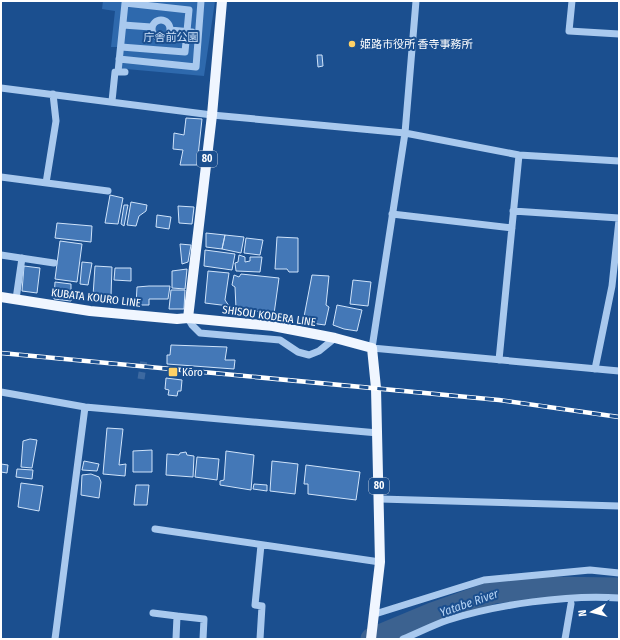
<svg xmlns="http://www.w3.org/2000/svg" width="620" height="640" viewBox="0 0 620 640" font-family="'Fira Sans Condensed','Noto Sans JP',sans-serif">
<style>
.green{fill:#2e69ad}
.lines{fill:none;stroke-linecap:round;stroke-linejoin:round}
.river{stroke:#3c6290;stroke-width:23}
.building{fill:#4478b7;stroke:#cfe3fa}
.minor-tunnel{stroke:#3d69a0;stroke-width:7;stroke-dasharray:7 3.5;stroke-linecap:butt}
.minor{stroke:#a9c9ee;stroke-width:7}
.major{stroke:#f0f6ff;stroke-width:10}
.rail-casing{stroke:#fff;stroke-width:4.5}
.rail{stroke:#1b4f8f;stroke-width:3;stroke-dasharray:9;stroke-linecap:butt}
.poi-dot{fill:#ffd166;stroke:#1b4f8f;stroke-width:1.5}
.labels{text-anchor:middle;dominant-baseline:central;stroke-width:4;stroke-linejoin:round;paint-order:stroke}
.shield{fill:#1b4f8f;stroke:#bbcadd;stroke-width:1}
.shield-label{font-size:10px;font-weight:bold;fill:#fff}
.park-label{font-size:11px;fill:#cfe3fa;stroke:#1b4f8f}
.poi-label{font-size:11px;fill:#fff;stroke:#1b4f8f;text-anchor:start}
.street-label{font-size:11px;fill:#fff;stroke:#1b4f8f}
.water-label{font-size:12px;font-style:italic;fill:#b5d3f5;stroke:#1b4f8f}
</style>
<rect width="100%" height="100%" fill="#1b4f8f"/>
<path class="green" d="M103 1H215L204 76 115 68 117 47H111L115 11 102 9Z"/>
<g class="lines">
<path class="river" d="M372 639 432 614 494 592 545 588 619 589"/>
</g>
<path class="building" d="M317 55H322L323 66 318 67Z
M186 118 202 119 197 165H180L183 150 173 149 174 133 184 135Z
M110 195 123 198 118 224 105 223Z
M131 202 147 205 146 211 139 216 136 226 127 225Z
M124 205H128L124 226 121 224Z
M178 206 194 207 192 224 179 223Z
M157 215 171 217 169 229 156 227Z
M57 223 92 226 91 242 55 238Z
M206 233 225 235 222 249 206 247Z
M225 235 244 237 241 253 222 249Z
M277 237 298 238V272H289L287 269H275Z
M246 238 263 240 260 255 244 253Z
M60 241 82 244 77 282 55 279Z
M180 244 191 245 188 262 182 264Z
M205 250 235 254 232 270 204 266Z
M239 255 245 257V262L250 261V257H262L260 272 236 271 235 263 238 262Z
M82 262 92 263 88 285 80 284Z
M24 266 40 268 37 293 22 291Z
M95 266 112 267 111 296H93Z
M115 268H131V281L114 280Z
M187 269 185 289 172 288V271Z
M208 271 229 273 225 300 229 306 205 303Z
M241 274 279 278 274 314 236 308 235 287 232 285 234 275 239 277Z
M312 275 329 276 326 305 329 307 325 325 303 322Z
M353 280 371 282 368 306 350 304Z
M55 282 71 284V301L54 299Z
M149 286H170L168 299H149V305H136L137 287Z
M171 290H185L184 309H169Z
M337 305 362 310 357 331 344 329 333 325Z
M171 345 227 347 225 360H235L234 369 167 364V355H170Z
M166 378 182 380 181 391H178L177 396 168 395 169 390 165 389Z
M107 428 123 429 119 465 126 464 125 476 103 474Z
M30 439 37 440 32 468 21 467 23 441Z
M152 450V472H133V451Z
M226 451 254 455 251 490 220 485V481L224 480Z
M186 452 187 455 194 456 193 477 166 475 167 454 179 455 180 453Z
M197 457 219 459 217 480 195 477Z
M84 461 99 464 97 471 82 470Z
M272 461 298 464 295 494 270 491Z
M1 464 8 465 7 473 1 472Z
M306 465 360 472 356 500 308 494V484H304Z
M17 469 33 470 32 479 16 477Z
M91 474 99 477 101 482 99 498 81 495 82 475Z
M21 483 43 486 39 511 18 507Z
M254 484 267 485V491L253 489Z
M136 485H149L147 505H134Z"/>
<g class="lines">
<path class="minor-tunnel" d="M141 379 144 360"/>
<path class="minor" d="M416 1 405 133 372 348 619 371
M572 1 569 31 619 34
M152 29a9 9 0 1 1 18 0a9 9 0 1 1-18 0Z
M123 25 151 27
M170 30 192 32
M119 59 196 67 201 1
M118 72 125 3 189 10 185 52 121 47
M1 88 212 115 405 133 519 155 619 161
M112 101 115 72H125
M1 177 108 191
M46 183 56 121 53 94
M513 211 619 218
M392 214 512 228
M1 255 54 263
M16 299 22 258
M188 318 192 325 200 333 280 340 298 352 309 355 319 351 335 338
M499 360 519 155
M595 369 612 286 619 220
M1 392 85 407 378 433
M380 499 619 506
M155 529 380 562
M153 613 177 616
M375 614 484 580 590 570 619 573
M55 639 85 407
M176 639 177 616 204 619 203 639
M260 639 262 606 255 605 261 545
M403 639C418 633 433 625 448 620 495 605 569 594 619 598
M565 639 571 604"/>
<path class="major" d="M1 297 90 311 177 319 188 318 273 326 335 338 372 348 376 388 380 562 371 639
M188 318 212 115 222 1"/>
<g class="rail-casing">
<path id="rail" d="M1 353 499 400 619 417"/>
</g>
<use href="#rail" class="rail"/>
</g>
<g class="poi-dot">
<circle cx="352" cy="44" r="4"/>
<rect x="168" y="367" width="10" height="10" rx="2"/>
</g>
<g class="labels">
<g class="shield">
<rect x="197" y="151" width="20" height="16" rx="3"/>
<rect x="369" y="478" width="20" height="16" rx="3"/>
</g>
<g class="shield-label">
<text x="207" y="159">80</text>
<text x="379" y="486">80</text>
</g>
<g class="park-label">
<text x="171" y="37">庁舎前公園</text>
</g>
<g class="poi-label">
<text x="360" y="44">姫路市役所 香寺事務所</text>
<text x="182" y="372">Kōro</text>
</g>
<g class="street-label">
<text transform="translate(96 298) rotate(7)">KUBATA KOURO LINE</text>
<text transform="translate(269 316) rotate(8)">SHISOU KODERA LINE</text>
</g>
<g class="water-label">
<text transform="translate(469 603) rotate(-19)">Yatabe River</text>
</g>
</g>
<rect width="620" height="640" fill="none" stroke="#ffffff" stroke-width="4"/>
<g transform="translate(592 612) rotate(263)" stroke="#1b4f8f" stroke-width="3" paint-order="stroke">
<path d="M0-3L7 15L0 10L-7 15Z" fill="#ffffff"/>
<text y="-6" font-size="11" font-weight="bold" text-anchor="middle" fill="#ffffff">N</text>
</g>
</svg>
